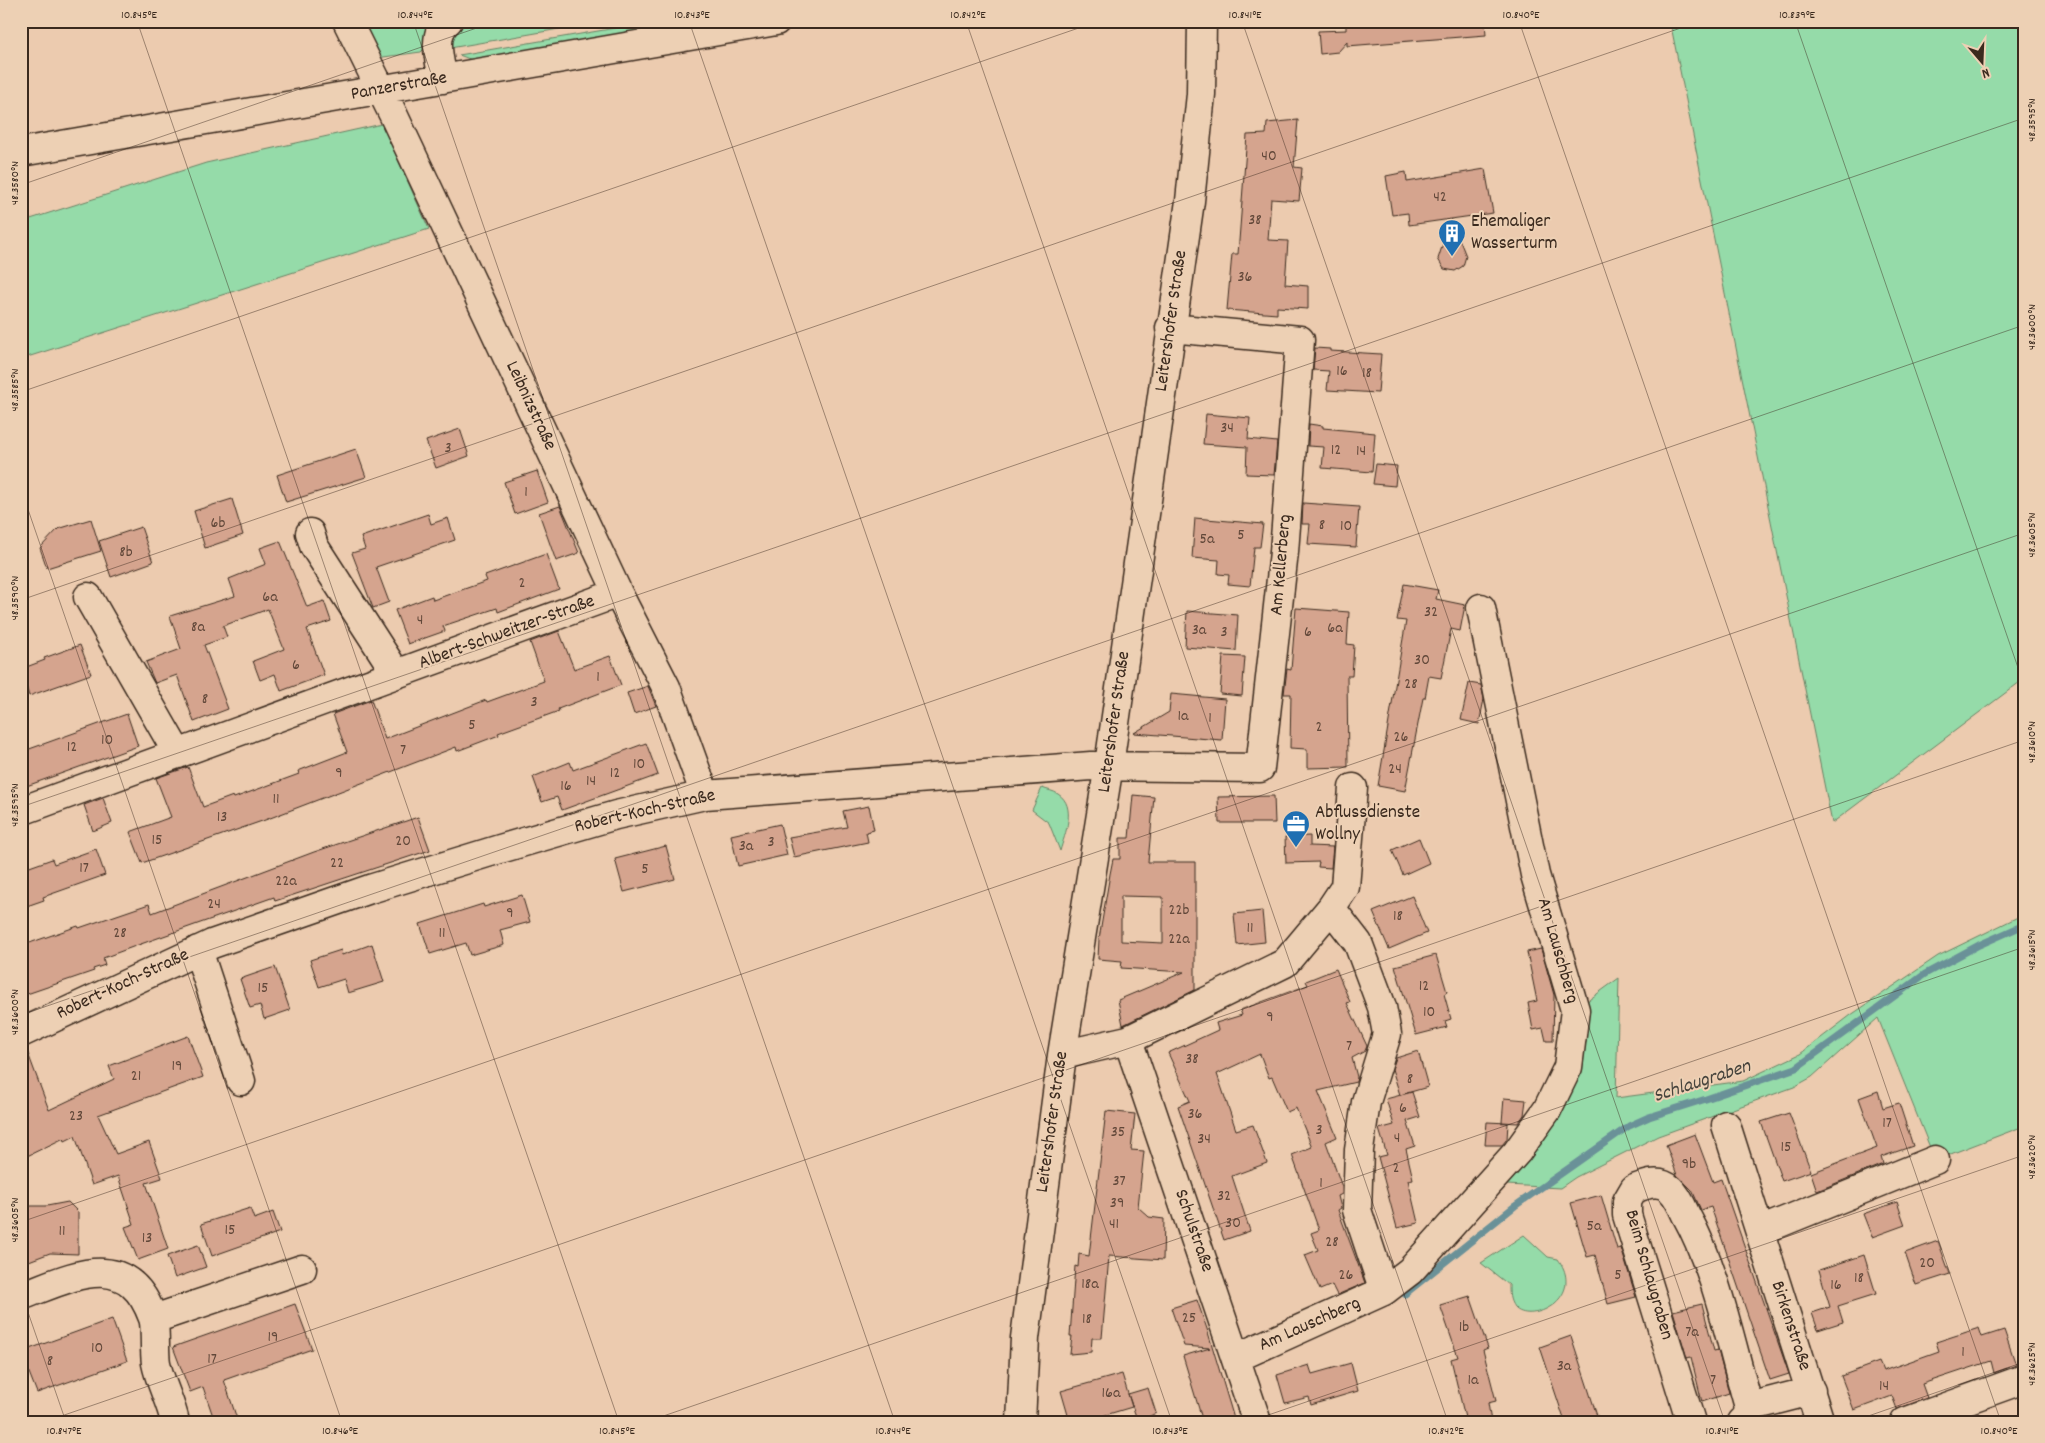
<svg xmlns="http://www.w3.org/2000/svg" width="2045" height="1443" viewBox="0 0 2045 1443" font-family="Dekko,sans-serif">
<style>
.green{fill:#95dba9;stroke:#688264}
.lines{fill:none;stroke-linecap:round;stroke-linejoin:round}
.stream{stroke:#6a9198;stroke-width:7}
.building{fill:#d5a48e;stroke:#3b2a1e;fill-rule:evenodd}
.minor-casing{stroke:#3b2a1e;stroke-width:31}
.minor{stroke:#edd0b4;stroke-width:28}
.ticks{fill:none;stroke:#3b2a1e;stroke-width:1;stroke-opacity:0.45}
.labels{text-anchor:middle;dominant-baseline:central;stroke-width:4;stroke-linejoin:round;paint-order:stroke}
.number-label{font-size:16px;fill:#62483a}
.street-label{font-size:19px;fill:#3b2a1e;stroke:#edd0b4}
.poi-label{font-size:19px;fill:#3b2a1e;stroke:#edd0b4;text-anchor:start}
.water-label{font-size:20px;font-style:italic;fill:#47443d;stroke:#edd0b4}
.neatline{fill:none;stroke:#3b2a1e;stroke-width:2}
.ticks-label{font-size:12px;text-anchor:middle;fill:#3b2a1e}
</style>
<rect width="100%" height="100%" fill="#eccbaf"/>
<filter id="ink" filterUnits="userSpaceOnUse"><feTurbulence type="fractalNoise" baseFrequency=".02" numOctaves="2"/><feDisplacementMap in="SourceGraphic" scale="10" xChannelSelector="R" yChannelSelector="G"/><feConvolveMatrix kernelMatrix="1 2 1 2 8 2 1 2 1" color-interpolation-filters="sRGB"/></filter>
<g filter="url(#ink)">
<path class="green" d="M359 21H605L450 48 448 46 423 50 421 52 376 58Z
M656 21H666L661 28 475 61 459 55Z
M1670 21H2024V679L1832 823Z
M382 124 429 229 21 359V222L206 163Z
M1042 788C1047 790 1054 791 1058 794 1077 806 1065 834 1060 851L1049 823 1032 810Z
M2024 914V1126L1935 1160 1878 1018 1812 1077 1794 1087 1658 1136 1576 1177 1560 1188 1507 1185 1517 1152 1547 1110 1575 1010 1619 978 1616 1098 1743 1081 1800 1054 1851 1015 1938 956Z
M1524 1235 1548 1257 1558 1259C1587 1299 1529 1326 1514 1307 1509 1300 1509 1293 1509 1285L1481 1263Z"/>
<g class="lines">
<path class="stream" d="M1405 1294 1515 1206 1629 1126 1649 1117 1706 1099 1796 1068 1925 974 1979 945 2024 925"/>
</g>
<path class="building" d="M1346 21H1485L1486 35 1347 46V42L1338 52 1320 54 1318 31 1346 30Z
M1298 120 1294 167 1302 168 1299 201 1271 199 1268 240 1288 241 1285 284 1308 286V309L1277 307V314L1227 310 1232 254H1238L1247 135 1266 134 1267 123Z
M1485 169 1493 213 1451 219 1466 256 1463 266 1455 271 1444 269 1438 259 1451 219 1409 225 1408 213 1392 215 1386 176 1406 172 1407 182Z
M1315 348 1330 349V351L1381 354 1378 393 1327 390 1329 371 1313 370Z
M1206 414 1250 418 1248 439 1277 442 1274 475 1246 474 1247 447 1203 444Z
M1309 424 1323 426V428L1375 433 1372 472 1322 468 1324 447 1308 446Z
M460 429 469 456 436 468 426 441Z
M356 449 366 477 286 502 277 475Z
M1376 464 1397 466 1395 486 1373 484Z
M537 471 548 502 515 514 504 482Z
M232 499 243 535 205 548 194 511Z
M1303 503 1359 507 1356 547 1308 544 1310 524H1302Z
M560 506 579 553 556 561 539 513Z
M428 514 431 524 448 518 455 540 376 567 389 602 373 608 352 553 365 549 361 537Z
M1195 518 1263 524 1260 547H1254L1250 586 1228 584 1229 575 1218 574 1219 560 1192 558Z
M91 519 101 551 47 568 40 548 58 529Z
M141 527 153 562 111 577 99 541Z
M280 541 307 607 324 601 331 621 307 629 324 675 281 691 275 674 260 680 253 661 284 649 268 609 223 626 227 637 204 645 228 709 194 722 177 675 155 683 146 662 181 649 170 616 235 596 229 579 266 564 260 548Z
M546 554 559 589 498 612 497 608 443 626 445 631 408 644 395 610 432 596 433 600 487 581 485 576Z
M1404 584 1438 590 1436 599 1465 605 1460 631 1451 629 1441 678 1429 676 1425 698H1423L1405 791 1378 786 1406 621 1397 620Z
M1296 608 1349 612 1347 644 1354 645 1352 676H1347L1348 767 1307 768V749L1290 748 1291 694H1284L1287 669 1291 670Z
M1187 611 1238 615 1236 651 1185 647Z
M559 631 574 669 610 656 621 685 558 709 559 711 498 733 499 735 457 751 456 747 265 820 142 863 130 832 171 817 156 778 188 767 203 807 233 796 234 798 299 774 298 771 347 752 333 714 371 700 385 739 486 700 487 702 544 681 530 642Z
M80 645 91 674 29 696 21 669 45 660 44 658Z
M1223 656 1245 657 1242 696 1220 694Z
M1469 683 1481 685 1484 699 1479 724 1461 720Z
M648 686 656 706 634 714 627 693Z
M1171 694 1225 699 1222 740 1134 733 1169 712Z
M127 714 138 746 21 788V752Z
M646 743 658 775 562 810 557 797 542 802 533 777 570 762 573 770Z
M1133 795 1154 797 1148 862H1195V990L1123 1025 1118 1000 1184 972 1121 968 1122 961 1098 959 1099 939 1110 874 1113 859H1120V838H1129ZM1121 896 1163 897V943L1121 941Z
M1274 796 1275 823H1219L1218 797Z
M103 798 112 823 93 831 84 805Z
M869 806 874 830 866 832 868 842 794 857 789 837 847 827 843 811Z
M418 817 430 850 275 901 274 897 138 945 103 958 105 965 93 969 94 971 21 996V946L78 926 79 928 149 904 152 913 314 852Z
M780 824 787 855 738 866 731 835Z
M1310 836V846L1333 847 1331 868 1318 867 1319 862 1286 863 1285 837Z
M1419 838 1429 863 1403 875 1392 850Z
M666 846 675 879 624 892 615 859Z
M96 849 105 875 43 897 44 900 21 908V870L52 859 54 864Z
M522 895 530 922 500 930 504 945 470 955 466 943 430 954 420 924 483 904 484 907Z
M1412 896 1427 933 1389 949 1373 912Z
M1262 911 1265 942 1237 945 1234 914Z
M372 944 384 982 348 993 344 979 319 987 310 960 341 950 342 955Z
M1541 949 1554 995 1553 1041H1546L1543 1028 1533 1030 1528 1003 1537 1001 1527 952Z
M1436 955 1447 992 1444 994 1451 1019 1445 1021 1447 1027 1416 1035 1395 966Z
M275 967 290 1010 264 1019 260 1005 250 1008 240 979Z
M1336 969 1350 1002 1347 1003 1367 1046 1365 1051 1352 1058 1357 1077 1356 1082 1318 1091 1337 1137 1326 1142 1342 1187V1194L1338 1196 1341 1208 1338 1210 1365 1283 1337 1295 1332 1285 1320 1290 1305 1255 1318 1250 1311 1233 1319 1230 1292 1155 1312 1147 1296 1108 1287 1112 1272 1077 1269 1078 1260 1054 1217 1074 1236 1130 1253 1125 1267 1163 1232 1176 1250 1231 1224 1240 1178 1106 1190 1101 1168 1053 1218 1030 1216 1023 1242 1015 1240 1010 1308 985 1306 981Z
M188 1036 203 1077 98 1115 116 1154 149 1142 162 1178 146 1183 168 1249 138 1260 125 1227 134 1224 118 1176 92 1185 75 1136 65 1141 64 1138 21 1159V1048H26L49 1110 114 1079 109 1066Z
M1418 1051 1428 1087 1400 1095 1392 1069 1396 1058Z
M1878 1091 1883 1108 1899 1103 1913 1146 1881 1157 1883 1164 1817 1191 1811 1173 1877 1148 1859 1098Z
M1412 1092 1420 1117 1407 1121 1415 1146 1406 1149 1413 1179 1408 1180 1418 1223 1397 1228 1378 1157 1387 1155 1379 1129 1394 1125 1386 1099Z
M1504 1098 1526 1100 1524 1115 1518 1123 1502 1122Z
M1106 1111 1135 1114 1131 1150 1144 1151 1138 1207 1149 1217 1164 1219 1163 1260 1109 1256 1102 1338H1092L1091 1352 1070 1354 1072 1336H1070L1075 1266 1078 1267 1079 1254 1089 1256Z
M1789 1113 1811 1171 1782 1181 1761 1122Z
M1487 1122 1508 1123 1507 1139 1502 1145H1485Z
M1695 1134 1713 1182 1721 1179 1789 1374 1770 1380 1711 1207 1701 1210 1692 1190 1677 1175 1666 1145Z
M1601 1195 1617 1249 1621 1248 1636 1297 1608 1304 1595 1255 1587 1257 1571 1203Z
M68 1202 78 1212V1254L50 1253 21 1264V1210L31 1206H47Z
M1897 1202 1905 1225 1872 1237 1863 1214Z
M250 1208 254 1219 273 1212 280 1232 212 1256 201 1224Z
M1938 1241 1950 1274 1916 1285 1905 1253Z
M198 1245 206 1267 175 1278 167 1256Z
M1864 1255 1876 1294 1838 1306 1843 1322 1818 1330 1812 1313 1830 1307 1819 1270Z
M1470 1296 1488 1348 1483 1350 1496 1401 1488 1403 1491 1422H1466L1451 1359 1458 1357 1440 1305Z
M1197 1300 1207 1329 1235 1422H1203L1183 1356 1210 1348 1184 1346 1171 1308Z
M295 1304 312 1349 224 1380 238 1422H215L203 1387 190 1392 173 1347Z
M1702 1304 1714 1351 1718 1350 1729 1393 1702 1402 1691 1357 1687 1358 1673 1311Z
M112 1319 127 1361 37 1393 28 1370 21 1372V1352Z
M1979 1328 1982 1337 2004 1330 2016 1365 1994 1373 1991 1361 1922 1384 1927 1398 1897 1409 1892 1396 1854 1410 1841 1376 1879 1362 1883 1371 1939 1351 1936 1342Z
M1571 1336 1587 1385 1599 1422H1565L1540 1347Z
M1351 1363 1358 1391 1311 1405 1309 1397 1285 1403 1277 1375 1309 1365 1312 1374Z
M1122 1374 1132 1407 1082 1422H1070L1061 1391Z
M1148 1388 1156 1413 1138 1422 1128 1394Z"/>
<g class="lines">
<g class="minor-casing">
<path id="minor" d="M347 21 393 114 618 593 666 687 705 795
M443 79C440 62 431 34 448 21
M21 152 776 21
M310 533 314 546 396 673
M88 597 178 754
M21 811 618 593
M198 950 241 1081
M21 1033 212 944 370 889 500 849 616 815 705 795 1091 766 1260 768 1284 552 1300 340 1170 328
M1128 1040 1257 1422
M1062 1055 1128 1040 1285 963 1331 908 1345 887 1353 788
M1726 1125 1820 1422
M1760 1231 1935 1160
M1384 1291 1410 1271 1517 1152 1547 1110 1568 1067 1575 1010 1535 875 1481 608
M21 1296C72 1277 127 1246 153 1318 156 1326 154 1351 156 1363 160 1383 171 1402 175 1422
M154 1319 302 1269
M1236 1358 1384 1291 1357 1210 1359 1150 1366 1102 1387 1034 1382 1007 1358 943 1331 908
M1749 1407 1811 1391
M1021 1422 1025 1338 1062 1055 1109 765 1190 201 1201 94 1202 21
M1691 1422 1627 1215V1201L1634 1189C1645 1185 1659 1179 1670 1189 1677 1195 1682 1206 1686 1215 1717 1271 1731 1345 1749 1407L1747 1417 1742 1422
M1905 1422 2024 1379"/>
</g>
<use href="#minor" class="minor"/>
</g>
</g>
<path class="ticks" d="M137 21 619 1422M413 21 895 1422M689 21 1172 1422M966 21 1448 1422M1242 21 1725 1422M1519 21 2001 1422M1795 21 2024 685M21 185 497 21M21 392 1099 21M21 489 342 1422M21 600 1701 21M21 807 2024 118M21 1015 2024 325M21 1222 2024 533M21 1292 66 1422M44 1422 2024 740M646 1422 2024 947M1248 1422 2024 1155M1851 1422 2024 1362"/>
<defs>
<g id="building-pin" transform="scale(1.4375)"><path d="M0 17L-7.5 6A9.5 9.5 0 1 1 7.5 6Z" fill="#1f6fb2" stroke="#edd0b4"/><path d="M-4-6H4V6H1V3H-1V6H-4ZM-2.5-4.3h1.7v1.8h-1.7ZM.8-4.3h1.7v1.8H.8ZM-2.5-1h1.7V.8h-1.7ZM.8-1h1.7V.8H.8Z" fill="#fff"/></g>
<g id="office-pin" transform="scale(1.4375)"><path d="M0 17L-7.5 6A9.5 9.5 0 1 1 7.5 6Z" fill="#1f6fb2" stroke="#edd0b4"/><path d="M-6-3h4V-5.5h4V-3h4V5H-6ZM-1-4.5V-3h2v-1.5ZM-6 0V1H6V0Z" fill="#fff"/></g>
</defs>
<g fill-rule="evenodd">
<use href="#building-pin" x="1452" y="233"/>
<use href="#office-pin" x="1296" y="824"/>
</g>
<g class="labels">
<g class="number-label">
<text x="1269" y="156">40</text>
<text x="1440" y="197">42</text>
<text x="1255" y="220">38</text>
<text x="1245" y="277">36</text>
<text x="1342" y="371">16</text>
<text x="1367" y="373">18</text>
<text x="1227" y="428">34</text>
<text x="448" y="448">3</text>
<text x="1336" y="450">12</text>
<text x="1361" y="451">14</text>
<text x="526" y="492">1</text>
<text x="218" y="523">6b</text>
<text x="1322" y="525">8</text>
<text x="1346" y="526">10</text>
<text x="1241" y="535">5</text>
<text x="1207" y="539">5a</text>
<text x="126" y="552">8b</text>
<text x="522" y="583">2</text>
<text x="270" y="597">6a</text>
<text x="1431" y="612">32</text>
<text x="420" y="620">4</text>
<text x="198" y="627">8a</text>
<text x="1335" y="628">6a</text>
<text x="1199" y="630">3a</text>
<text x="1224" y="632">3</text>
<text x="1308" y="632">6</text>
<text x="1422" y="660">30</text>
<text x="296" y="665">6</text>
<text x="598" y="677">1</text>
<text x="1411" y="684">28</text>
<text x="205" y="699">8</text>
<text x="534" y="702">3</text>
<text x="1183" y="716">1a</text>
<text x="1210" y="718">1</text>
<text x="472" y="725">5</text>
<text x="1319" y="727">2</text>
<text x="1401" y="737">26</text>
<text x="107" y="740">10</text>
<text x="72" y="747">12</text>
<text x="403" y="750">7</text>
<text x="639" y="764">10</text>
<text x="1395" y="769">24</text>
<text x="339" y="773">9</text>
<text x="615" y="773">12</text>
<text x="591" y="781">14</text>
<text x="566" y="786">16</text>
<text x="276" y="799">11</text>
<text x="222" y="817">13</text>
<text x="157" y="840">15</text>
<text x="403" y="841">20</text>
<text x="771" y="842">3</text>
<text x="746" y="846">3a</text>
<text x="337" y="863">22</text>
<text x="84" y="868">17</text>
<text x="645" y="869">5</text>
<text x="286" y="881">22a</text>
<text x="214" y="904">24</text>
<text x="1179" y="910">22b</text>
<text x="510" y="913">9</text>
<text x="1398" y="916">18</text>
<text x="1250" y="928">11</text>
<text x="120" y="933">28</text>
<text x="442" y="933">11</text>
<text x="1179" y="939">22a</text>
<text x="1424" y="986">12</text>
<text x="263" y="988">15</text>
<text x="1429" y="1012">10</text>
<text x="1270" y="1017">9</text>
<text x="1349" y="1046">7</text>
<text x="1192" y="1059">38</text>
<text x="177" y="1066">19</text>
<text x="136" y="1076">21</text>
<text x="1410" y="1079">8</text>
<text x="1403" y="1108">6</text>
<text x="1195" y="1114">36</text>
<text x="76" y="1116">23</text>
<text x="1887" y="1123">17</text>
<text x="1319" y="1130">3</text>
<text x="1118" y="1132">35</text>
<text x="1397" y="1138">4</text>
<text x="1204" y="1139">34</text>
<text x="1786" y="1147">15</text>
<text x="1689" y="1164">9b</text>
<text x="1396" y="1168">2</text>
<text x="1119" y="1181">37</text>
<text x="1321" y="1183">1</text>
<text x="1224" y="1196">32</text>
<text x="1117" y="1203">39</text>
<text x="1233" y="1223">30</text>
<text x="1114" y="1224">41</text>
<text x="1594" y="1226">5a</text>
<text x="230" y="1230">15</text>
<text x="62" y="1231">11</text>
<text x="147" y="1238">13</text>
<text x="1332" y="1242">28</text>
<text x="1927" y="1263">20</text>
<text x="1346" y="1275">26</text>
<text x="1618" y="1275">5</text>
<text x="1859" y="1278">18</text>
<text x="1090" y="1284">18a</text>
<text x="1836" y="1285">16</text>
<text x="1189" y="1318">25</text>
<text x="1087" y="1319">18</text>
<text x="1464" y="1327">1b</text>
<text x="1692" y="1332">7a</text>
<text x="273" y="1337">19</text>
<text x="97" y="1348">10</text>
<text x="1963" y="1352">1</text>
<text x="212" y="1359">17</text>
<text x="50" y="1361">8</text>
<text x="1564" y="1366">3a</text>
<text x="1473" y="1380">1a</text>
<text x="1713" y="1380">7</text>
<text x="1884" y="1386">14</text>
<text x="1111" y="1393">16a</text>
</g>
<g class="street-label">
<text transform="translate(399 87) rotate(-10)">Panzerstraße</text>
<text transform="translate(1172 321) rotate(-82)">Leitershofer Straße</text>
<text transform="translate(530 406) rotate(65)">Leibnizstraße</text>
<text transform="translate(1282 565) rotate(-85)">Am Kellerberg</text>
<text transform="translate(507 633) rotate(-20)">Albert-Schweitzer-Straße</text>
<text transform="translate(1115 722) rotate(-82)">Leitershofer Straße</text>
<text transform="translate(645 812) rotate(-13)">Robert-Koch-Straße</text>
<text transform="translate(1557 951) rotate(74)">Am Lauschberg</text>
<text transform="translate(123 985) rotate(-25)">Robert-Koch-Straße</text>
<text transform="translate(1053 1122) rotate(-82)">Leitershofer Straße</text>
<text transform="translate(1193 1231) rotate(71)">Schulstraße</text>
<text transform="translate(1648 1275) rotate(74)">Beim Schlaugraben</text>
<text transform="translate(1310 1325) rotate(-24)">Am Lauschberg</text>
<text transform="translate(1790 1326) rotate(72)">Birkenstraße</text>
</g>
<g class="poi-label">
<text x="1471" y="222">Ehemaliger<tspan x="1471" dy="22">Wasserturm</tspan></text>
<text x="1315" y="813">Abflussdienste<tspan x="1315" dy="22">Wollny</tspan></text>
</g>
<g class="water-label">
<text transform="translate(1702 1082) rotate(-18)">Schlaugraben</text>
</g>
</g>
<rect width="2045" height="1443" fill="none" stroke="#edd0b4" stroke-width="55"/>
<g transform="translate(1982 62) rotate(161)" stroke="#edd0b4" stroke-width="4" paint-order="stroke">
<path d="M0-4L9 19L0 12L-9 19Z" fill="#3b2a1e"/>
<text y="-8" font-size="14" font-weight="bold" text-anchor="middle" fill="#3b2a1e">N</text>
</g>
<rect x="28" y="28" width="1990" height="1388" class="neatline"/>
<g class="ticks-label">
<text x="139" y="18">10.845°E</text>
<text x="415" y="18">10.844°E</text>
<text x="692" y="18">10.843°E</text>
<text x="968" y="18">10.842°E</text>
<text x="1245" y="18">10.841°E</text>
<text x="1521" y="18">10.840°E</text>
<text x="1797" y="18">10.839°E</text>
<text transform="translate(2031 120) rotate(-90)" y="4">48.3595°N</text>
<text transform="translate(14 183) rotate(-90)" y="4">48.3580°N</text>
<text transform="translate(2031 327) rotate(-90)" y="4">48.3600°N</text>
<text transform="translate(14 390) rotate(-90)" y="4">48.3585°N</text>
<text transform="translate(2031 535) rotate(-90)" y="4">48.3605°N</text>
<text transform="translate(14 598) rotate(-90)" y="4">48.3590°N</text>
<text transform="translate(2031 742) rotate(-90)" y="4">48.3610°N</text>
<text transform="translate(14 805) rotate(-90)" y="4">48.3595°N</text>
<text transform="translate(2031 950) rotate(-90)" y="4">48.3615°N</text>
<text transform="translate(14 1012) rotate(-90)" y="4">48.3600°N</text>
<text transform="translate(2031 1157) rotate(-90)" y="4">48.3620°N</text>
<text transform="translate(14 1220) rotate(-90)" y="4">48.3605°N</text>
<text transform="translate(2031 1364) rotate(-90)" y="4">48.3625°N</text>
<text x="64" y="1434">10.847°E</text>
<text x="340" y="1434">10.846°E</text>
<text x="617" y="1434">10.845°E</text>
<text x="893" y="1434">10.844°E</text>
<text x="1170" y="1434">10.843°E</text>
<text x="1446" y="1434">10.842°E</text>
<text x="1722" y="1434">10.841°E</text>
<text x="1999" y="1434">10.840°E</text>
</g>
</svg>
